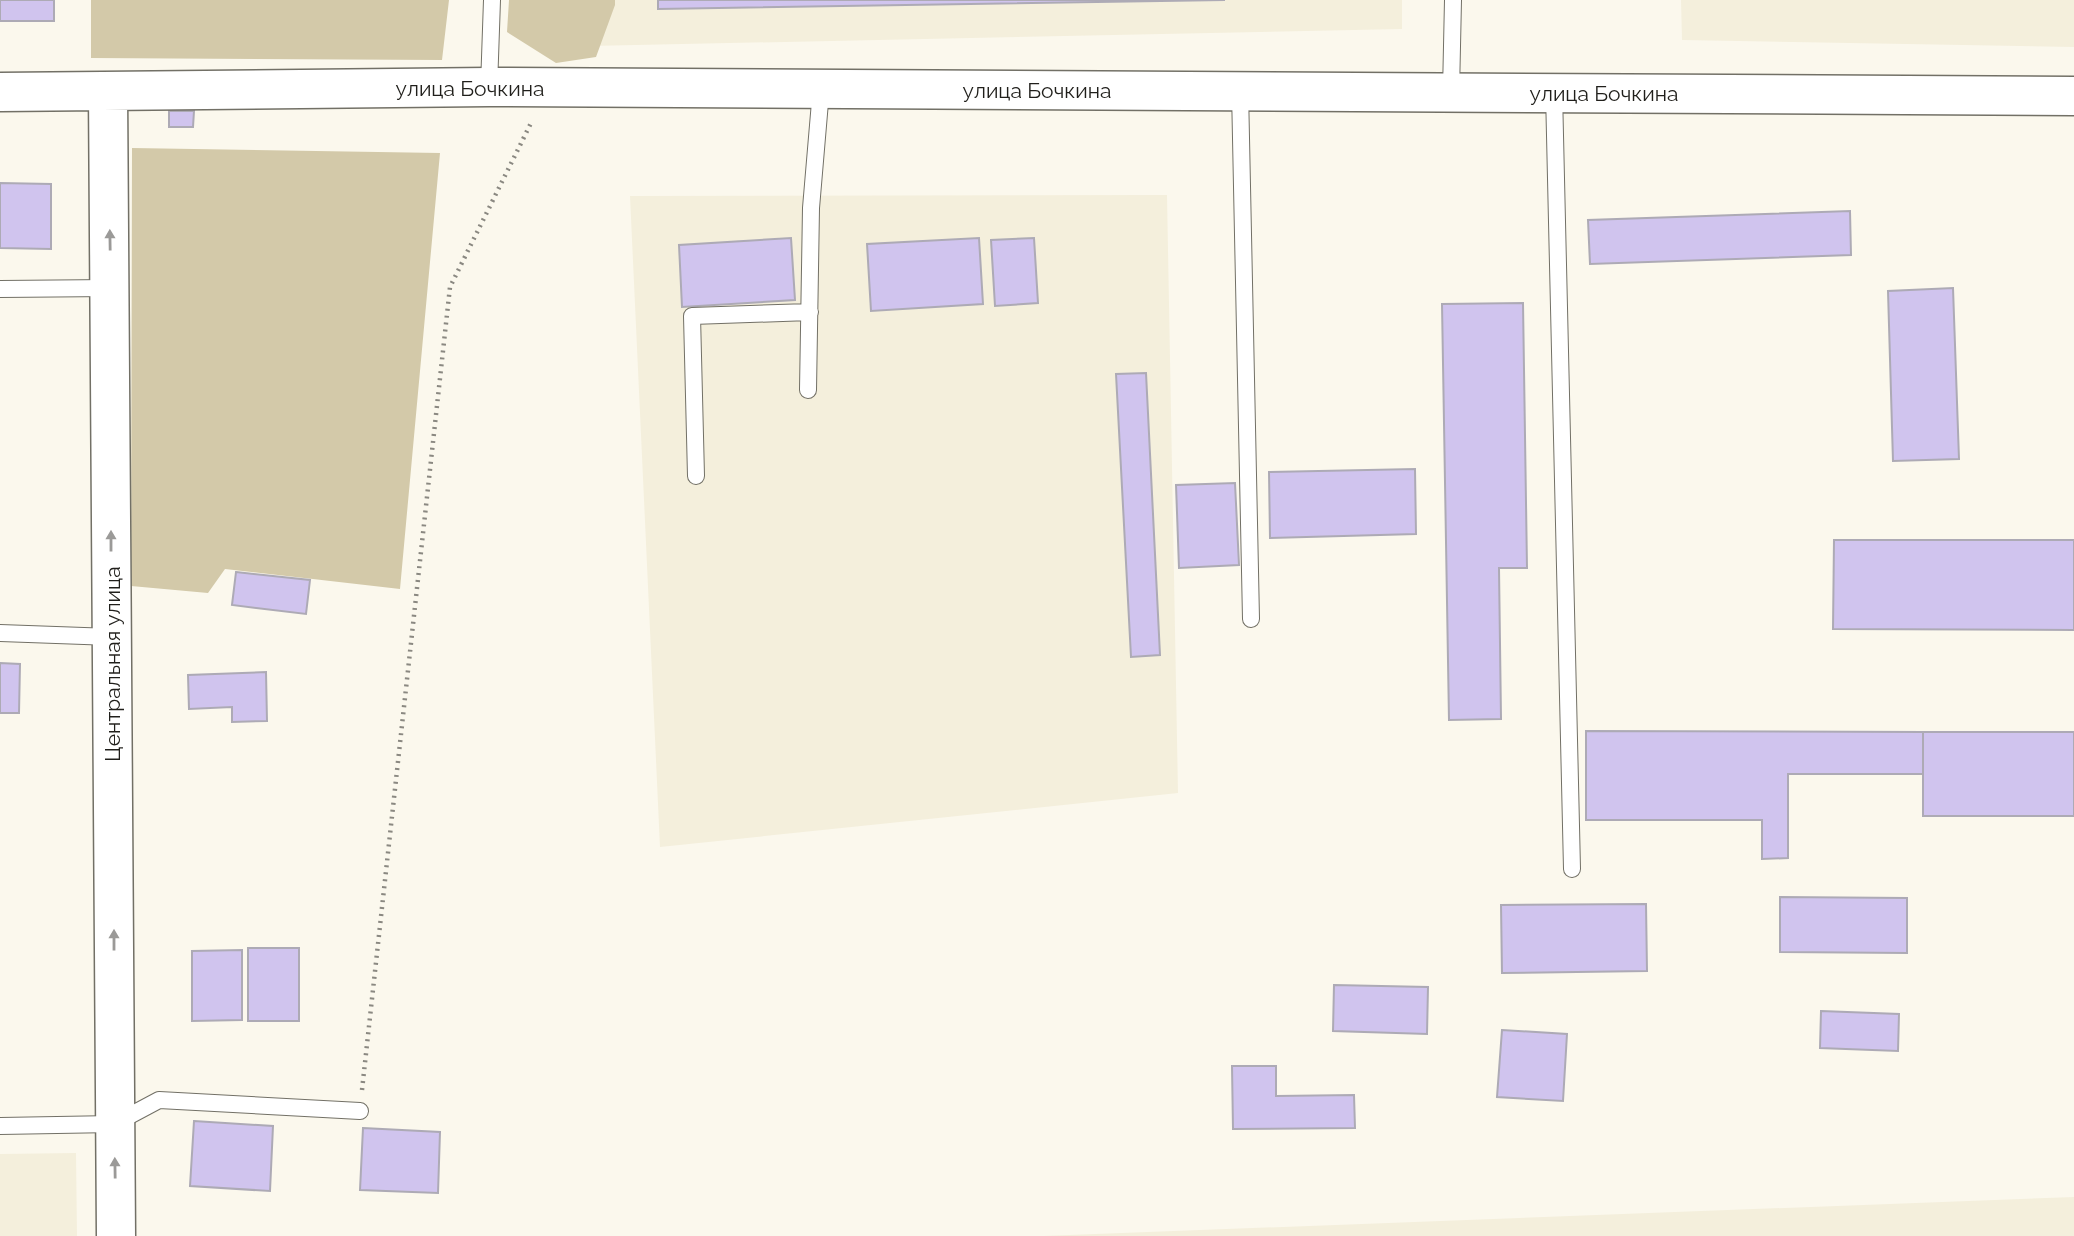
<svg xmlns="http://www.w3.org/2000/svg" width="2074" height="1236" viewBox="0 0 2074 1236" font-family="Raleway,sans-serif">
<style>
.built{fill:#f4efdc}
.green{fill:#d3c9a9}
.building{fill:#d0c4ee;stroke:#adaab5;stroke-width:2}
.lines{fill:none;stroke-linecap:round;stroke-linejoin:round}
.lane-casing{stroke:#727066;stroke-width:18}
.secondary-casing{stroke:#727066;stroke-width:41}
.path{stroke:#8a8881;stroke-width:4.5;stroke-dasharray:2 5;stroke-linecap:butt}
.lane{stroke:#fff;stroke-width:16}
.secondary{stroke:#fff;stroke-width:38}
.oneway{fill:#9b9a98}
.labels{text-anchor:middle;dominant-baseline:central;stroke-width:6;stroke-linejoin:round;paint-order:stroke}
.street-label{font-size:21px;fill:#201f1b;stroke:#fff}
</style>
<rect width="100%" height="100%" fill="#fbf8ed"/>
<path class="built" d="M589 0H1402V29L589 46Z
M1681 0H2074V47L1682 40Z
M1167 195 1178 793 660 847 630 196Z
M76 1153 77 1236H0V1154Z
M2074 1197V1236H1043Z"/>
<path class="green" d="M91 0H449L442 60 91 58Z
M509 0H615V5L596 57 556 63 507 32Z
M132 148 440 153 400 589 225 569 208 593 131 586Z"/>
<path class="building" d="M0 0H54V21H0Z
M658 0H1225L658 9Z
M169 111H194L193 127H169Z
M0 183 51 184V249L0 248Z
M1850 211 1851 255 1590 264 1588 220Z
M791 238 795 300 682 307 679 245Z
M979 238 983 304 871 311 867 244Z
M1034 238 1038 303 995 306 991 240Z
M1953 288 1959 459 1893 461 1888 291Z
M1523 303 1527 568H1499L1501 719 1449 720 1442 304Z
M1146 373 1160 655 1131 657 1116 374Z
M1415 469 1416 534 1270 538 1269 472Z
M1235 483 1239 565 1179 568 1176 485Z
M1834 540H2074V630L1833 629Z
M236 572 310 580 306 614 232 605Z
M0 663 20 664 19 713H0Z
M266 672 267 721 232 722V707L189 709 188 675Z
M1586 731 1923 732V774H1788V858L1762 859V820H1586Z
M1923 732H2074V816H1923Z
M1780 897 1907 898V953L1780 952Z
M1646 904 1647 971 1502 973 1501 905Z
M248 948H299V1021H248Z
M242 950V1020L192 1021V951Z
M1334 985 1428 987 1427 1034 1333 1031Z
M1821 1011 1899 1014 1898 1051 1820 1048Z
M1502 1030 1567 1034 1563 1101 1497 1097Z
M1232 1066H1276V1096L1354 1095 1355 1128 1233 1129Z
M194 1121 273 1126 270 1191 190 1186Z
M363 1128 440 1132 438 1193 360 1190Z"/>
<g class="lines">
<g class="lane-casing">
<path id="lane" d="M489 87 492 0
M1240 90 1251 619
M1451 92 1453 0
M1554 92 1572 869
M0 289 111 288
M808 390 811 208 821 90
M696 476 692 316 810 312
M0 633 112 637
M0 1126 114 1124 159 1100 360 1111"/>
</g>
<g class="secondary-casing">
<path id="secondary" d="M108 91 116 1236
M0 92 489 87 2074 96"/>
</g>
<path class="path" d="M362 1090 450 287 532 121"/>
<use href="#lane" class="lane"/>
<use href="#secondary" class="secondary"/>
</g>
<defs><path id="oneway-solid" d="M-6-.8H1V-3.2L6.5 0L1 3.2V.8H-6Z" transform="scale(1.75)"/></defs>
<g class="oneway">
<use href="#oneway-solid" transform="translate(110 240) rotate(-91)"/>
<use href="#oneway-solid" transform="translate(111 541) rotate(-90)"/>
<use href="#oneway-solid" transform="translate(114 940) rotate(-90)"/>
<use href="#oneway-solid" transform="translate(115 1168) rotate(-91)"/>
</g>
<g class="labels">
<g class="street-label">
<text x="470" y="88">улица Бочкина</text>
<text x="1037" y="90">улица Бочкина</text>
<text x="1604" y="93">улица Бочкина</text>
<text transform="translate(112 664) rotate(-90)">Центральная улица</text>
</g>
</g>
</svg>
